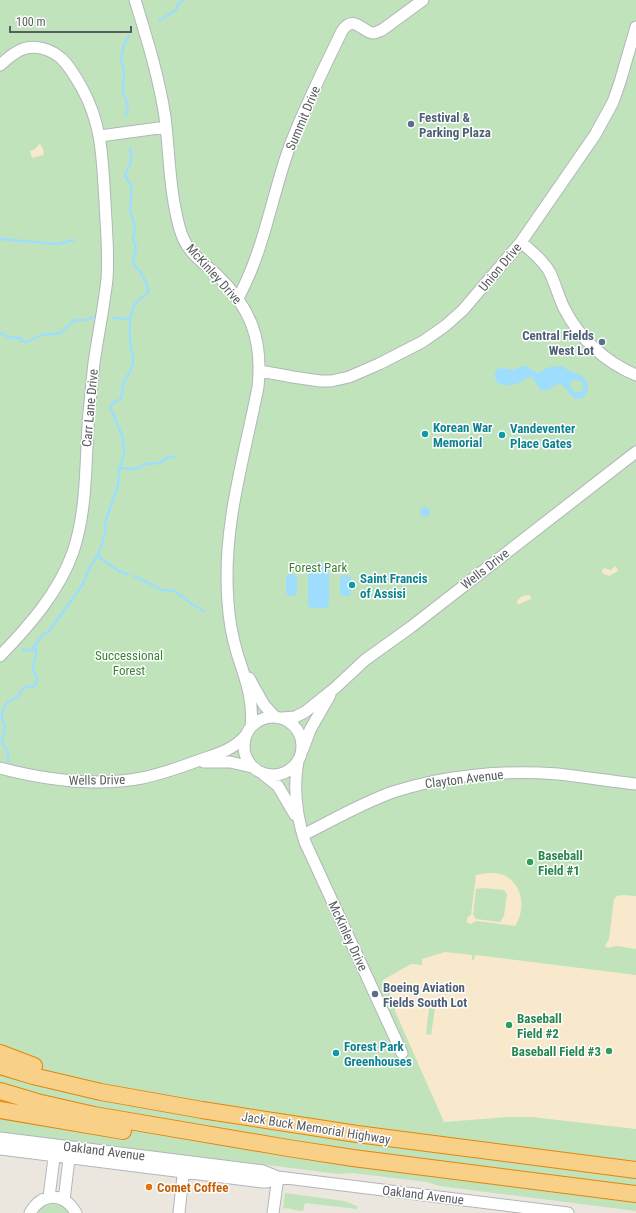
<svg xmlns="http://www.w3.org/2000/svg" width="636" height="1213" viewBox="0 0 636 1213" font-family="'Roboto Condensed',sans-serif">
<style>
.green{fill:#c0e3bc}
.sand{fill:#f8e9cd;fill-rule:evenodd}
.water{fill:#9edefc;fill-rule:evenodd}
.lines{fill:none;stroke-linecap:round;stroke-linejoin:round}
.stream{stroke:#9edefc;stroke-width:2.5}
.minor-casing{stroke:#b2b6ba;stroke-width:13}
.highway-casing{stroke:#e38607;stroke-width:18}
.minor{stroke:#fff;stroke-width:11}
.highway{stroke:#f9d088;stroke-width:16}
.service-dot{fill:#5c6f8a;stroke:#fff;stroke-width:1.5}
.culture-dot{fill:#0f9aa8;stroke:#fff;stroke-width:1.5}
.leisure-dot{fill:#2e9e5b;stroke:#fff;stroke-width:1.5}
.food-dot{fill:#e8710a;stroke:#fff;stroke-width:1.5}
.labels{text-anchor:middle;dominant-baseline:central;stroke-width:3;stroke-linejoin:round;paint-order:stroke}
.service-label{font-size:13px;font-weight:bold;fill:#4e5e75;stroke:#fff;text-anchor:start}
.street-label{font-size:13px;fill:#585d60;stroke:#fff}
.culture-label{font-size:13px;font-weight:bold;fill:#0d838f;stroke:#fff;text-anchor:start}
.park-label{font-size:13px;fill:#3b8136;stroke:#fff}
.leisure-label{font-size:13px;font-weight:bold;fill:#27864d;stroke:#fff;text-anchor:start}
.food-label{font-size:13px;font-weight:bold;fill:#c56008;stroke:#fff;text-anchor:start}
</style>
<rect width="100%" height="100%" fill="#ebe7df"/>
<path class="green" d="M0 0H636V1211L439 1186 427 1182 352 1173 338 1174 268 1165 248 1164 0 1134Z
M285 1193 344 1201 357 1206V1209L305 1203 303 1211 293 1210V1209L283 1208Z
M54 1202 63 1205 71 1213H35L45 1204Z"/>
<path class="sand" d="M39 144 41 145 44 152 43 155 32 158 30 151 35 149Z
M616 566 618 571 609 576 602 573V570L604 568C615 572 608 570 616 566Z
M530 595 531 599 519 604 517 603V601L522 596Z
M487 873C492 873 498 873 503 875 523 883 526 910 515 926L476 921 471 924 467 922V918L471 915 476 875ZM482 888 504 890 507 894 504 916 500 922 476 919 473 915 476 889Z
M623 895 636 896V949L617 946 608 948 605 946 609 939 614 899 617 896Z
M445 952 472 955V960H474L475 955 636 975V1129L532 1117H508L444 1122 395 1011V1004L383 980 411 964 422 965V959ZM429 1008 435 1009 431 1035 426 1034Z"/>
<path class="water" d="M522 366H526L537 373 542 371 549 367 562 366C573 376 588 370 588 391L583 398 576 399C569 395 567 388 561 384 554 384 549 393 541 390 536 387 535 376 529 377 527 377 524 380 521 382 514 385 497 389 495 377 494 373 495 372 497 369 508 366 509 374 522 366ZM573 380C579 379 583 382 583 388L581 392H575L571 388 570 383Z
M420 512a5 5 0 1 1 10 0a5 5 0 1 1-10 0Z
M311 563H326L329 566V605L326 608H311L308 605V566Z
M288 574H294L295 576H297V594H295V596H288V594H286V576H288Z
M342 575H349V577H351V595H349V596H342V595H340V577H342Z"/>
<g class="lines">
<path class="stream" d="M159 21 176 10 179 3 184 0
M126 116 128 106 123 92 124 70 121 60 124 44 129 36
M0 239 57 244 74 240
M113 318 130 319
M0 333 8 337 21 338V341L27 342 41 335 60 333 75 320H88L93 317
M120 468 137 469 145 464 161 463 166 458 175 457
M97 556 119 571 128 574
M134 576 162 590 175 591 189 602 204 611
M23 649 28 651 32 650 35 645
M8 761V751L3 745 2 740 5 726 2 720V714L5 706 9 701 17 697 25 687H33L36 684 37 678 33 670C33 660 39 655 35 645L42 636 49 631 55 623 83 584 89 569 99 553 105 533V523L118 485 119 471 124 454 123 438 111 409 112 404 115 401 120 400C123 396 122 390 123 385 126 377 132 371 133 362 133 357 132 352 131 347 129 334 129 318 134 306 137 298 144 298 149 291 147 285 144 278 141 273 139 270 136 268 134 265 130 256 141 252 133 240L135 228 130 210 132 187 125 176C128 163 135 165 130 148"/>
<g class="minor-casing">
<path id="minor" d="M135 0C147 39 159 77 165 117 169 148 169 178 175 208 177 219 179 230 184 240 191 255 205 264 217 275 251 308 263 340 258 387 244 459 222 527 228 602 229 619 232 636 237 653 245 677 254 701 251 726
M0 65C7 59 14 52 23 49 36 44 52 50 62 59 71 68 76 78 82 88 103 127 102 159 105 201 106 227 109 253 107 279 104 307 98 335 94 363 92 379 91 396 89 412 85 458 88 508 73 552 59 592 29 626 0 656
M100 136 166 127
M521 242C531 251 542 259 549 271 555 282 558 296 564 308 579 338 605 362 636 375
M238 298C263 253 271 200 288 151 303 110 323 70 342 31 354 13 363 33 373 33 376 33 379 31 382 30L423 0
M260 371 293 377 320 381H331L349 377 379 364 422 342 445 326 463 310 521 242 595 135 613 102 620 82 636 27
M249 678 264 705 275 717
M244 746a29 29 0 1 1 58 0a29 29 0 1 1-58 0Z
M282 718 295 717 305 712 335 688 365 660 411 627 636 452
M303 749 310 730 330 695
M298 761C293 789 296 815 305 842L402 1053
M204 762H230L252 767
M0 768C46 780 95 787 142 778 162 774 181 767 200 760 217 754 233 750 245 736
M263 774 278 786 295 815
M303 835C333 820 362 803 393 792 445 775 504 770 558 774 584 777 610 781 636 784
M0 1138 263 1171 278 1177 568 1213
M0 1149 262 1182H267L278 1177
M49 1197 55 1150
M64 1200 70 1151
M30 1213C42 1192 64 1192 76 1213
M179 1213 184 1166
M273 1213 278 1177"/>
</g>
<g class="highway-casing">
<path id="highway" d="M0 1053 34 1066
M0 1066 33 1076 101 1092 202 1110 357 1134 636 1170
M0 1091 37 1102 94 1115 288 1148 353 1158 636 1194
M0 1110 123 1131"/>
</g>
<use href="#minor" class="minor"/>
<use href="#highway" class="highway"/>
</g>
<g class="service-dot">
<circle cx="411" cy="124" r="4"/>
<circle cx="602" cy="342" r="4"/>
<circle cx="375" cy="994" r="4"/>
</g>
<g class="culture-dot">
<circle cx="425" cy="434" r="4"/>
<circle cx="502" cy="435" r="4"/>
<circle cx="352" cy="585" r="4"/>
<circle cx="336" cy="1053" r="4"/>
</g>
<g class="leisure-dot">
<circle cx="530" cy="862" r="4"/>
<circle cx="509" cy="1025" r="4"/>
<circle cx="609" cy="1051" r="4"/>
</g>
<circle class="food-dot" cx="149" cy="1187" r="4"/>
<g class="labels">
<g class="service-label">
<text x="419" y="117">Festival &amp;<tspan x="419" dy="15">Parking Plaza</tspan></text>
<text x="594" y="335" text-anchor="end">Central Fields<tspan x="594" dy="15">West Lot</tspan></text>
<text x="383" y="987">Boeing Aviation<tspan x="383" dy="15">Fields South Lot</tspan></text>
</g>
<g class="street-label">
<text transform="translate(303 118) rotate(-67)">Summit Drive</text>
<text transform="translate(500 267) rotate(-50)">Union Drive</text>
<text transform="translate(214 274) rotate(48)">McKinley Drive</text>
<text transform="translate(90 408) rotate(-85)">Carr Lane Drive</text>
<text transform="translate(485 569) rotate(-38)">Wells Drive</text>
<text transform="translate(464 779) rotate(-7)">Clayton Avenue</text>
<text transform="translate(97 780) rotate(-1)">Wells Drive</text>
<text transform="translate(348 936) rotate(65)">McKinley Drive</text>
<text transform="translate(316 1128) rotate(9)">Jack Buck Memorial Highway</text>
<text transform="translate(104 1151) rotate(7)">Oakland Avenue</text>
<text transform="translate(423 1195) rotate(7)">Oakland Avenue</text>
</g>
<g class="culture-label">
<text x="433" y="427">Korean War<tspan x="433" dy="15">Memorial</tspan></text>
<text x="510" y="428">Vandeventer<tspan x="510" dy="15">Place Gates</tspan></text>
<text x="360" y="578">Saint Francis<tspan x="360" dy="15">of Assisi</tspan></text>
<text x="344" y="1046">Forest Park<tspan x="344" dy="15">Greenhouses</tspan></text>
</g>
<g class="park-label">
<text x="318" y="567">Forest Park</text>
<text x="129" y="655">Successional<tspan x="129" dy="15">Forest</tspan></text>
</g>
<g class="leisure-label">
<text x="538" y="855">Baseball<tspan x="538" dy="15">Field #1</tspan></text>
<text x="517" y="1018">Baseball<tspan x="517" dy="15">Field #2</tspan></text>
<text x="601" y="1051" text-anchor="end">Baseball Field #3</text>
</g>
<g class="food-label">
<text x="157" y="1187">Comet Coffee</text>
</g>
</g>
<path d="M10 26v6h121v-6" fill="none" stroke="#585d60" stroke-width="2"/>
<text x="16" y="26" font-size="12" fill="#585d60" stroke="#ffffff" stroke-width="3" paint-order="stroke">100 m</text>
</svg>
